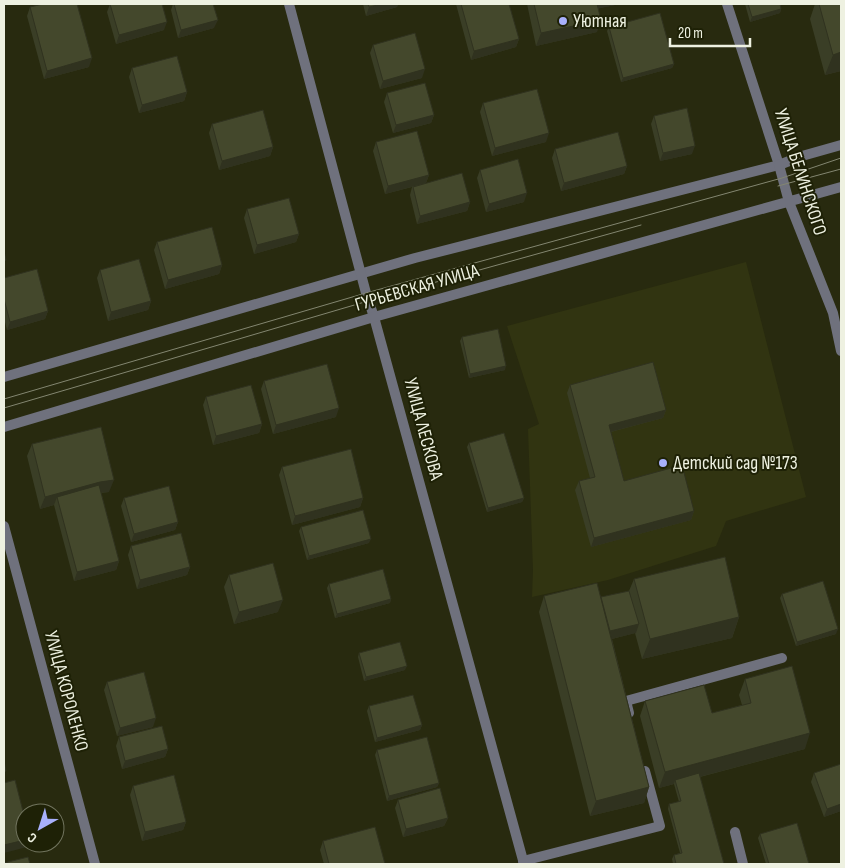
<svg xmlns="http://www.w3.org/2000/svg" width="845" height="868" viewBox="0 0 845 868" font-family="'Sofia Sans Condensed',sans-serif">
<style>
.built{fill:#313411}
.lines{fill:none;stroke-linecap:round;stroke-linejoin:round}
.service{stroke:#6f717d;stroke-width:10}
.minor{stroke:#6f717d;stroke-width:10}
.tertiary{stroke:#6f717d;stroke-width:10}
.tram{stroke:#838670;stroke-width:1}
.wall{fill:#3a3e26}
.shaded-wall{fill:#30321f}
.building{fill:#44482c;stroke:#30321f}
.poi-dot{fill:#a8b0fc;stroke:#1e2106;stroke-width:2}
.labels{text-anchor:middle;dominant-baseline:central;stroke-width:4;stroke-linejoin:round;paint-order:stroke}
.poi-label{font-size:19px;fill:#eef1e1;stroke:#1e2106;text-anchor:start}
.street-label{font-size:19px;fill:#eef1e1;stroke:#1e2106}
</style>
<rect width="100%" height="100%" fill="#282a0f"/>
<path class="built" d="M746 262 806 497 726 521 716 546 608 580 532 597 533 570 528 429 539 424 507 326Z"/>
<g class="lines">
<path class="service" d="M4 377 415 258 779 165 727 4
M629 713 626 701 782 658
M735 832 743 864
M523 861 660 826 645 771"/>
<path class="minor" d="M289 4 366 293 374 317 524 864
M4 526 95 864"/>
<path class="tertiary" d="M841 145 802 156 779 165 789 202 833 313 841 351
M4 427 374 317 841 187"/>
<path class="tram" d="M778 186 841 169
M4 399 366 293 782 178 841 158
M4 408 368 301 641 225"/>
</g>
<path class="wall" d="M110 4 164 30 116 44 107 12Z
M173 4H174L214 28 178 38 171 10Z
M363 4H398L397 7 366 16Z
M456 4H509L519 39 516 47 471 60Z
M527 4H620L599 8 597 32 536 46Z
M745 4H780L781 9 780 13 750 22Z
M815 4H841V71L825 75 810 19Z
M30 7 89 67 44 79 27 16Z
M609 27 674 64 672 68 621 82 607 31Z
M373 45 422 78 380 89 370 53Z
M132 68 187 92 184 101 139 113 129 77Z
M387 93 434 115 431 123 393 133 384 102Z
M483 103 546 142 492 156 480 112Z
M654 116 692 154 660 161 651 124Z
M212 124 273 147 270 156 219 170 209 133Z
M376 142 429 175 426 183 470 202 467 211 417 224 410 195 412 187 385 194 373 151Z
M555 149 627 166 624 174 561 191 552 158Z
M480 170 524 202 486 212 477 178Z
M247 209 299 234 296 242 254 254 244 218Z
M157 242 222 265 219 274 165 289 154 250Z
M100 270 151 301 148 310 108 321 97 278Z
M4 278 48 311 45 319 7 330 4 318Z
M462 337 505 370 469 378 460 341Z
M264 381 336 417 273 434 261 389Z
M570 385 666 410 663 418 611 432 624 481 694 511 691 520 591 547 575 490 579 481 590 478 567 393Z
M206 397 262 424 259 433 213 445 203 405Z
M469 443 524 498 522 502 487 512 467 447Z
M32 444 109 492 101 493 119 561 116 570 74 581 54 505 40 509 27 456Z
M282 467 363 498 360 507 292 525 279 475Z
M124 498 178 522 175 530 131 542 121 506Z
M301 527 369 543 307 560 299 531Z
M131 546 190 567 187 575 137 589 128 555Z
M229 575 278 612 234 624 224 587Z
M634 579 739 617 732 638 642 659 635 633 612 639 649 787 644 803 590 816 539 612 544 596 601 597 629 591Z
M329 584 391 599 390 603 335 618 327 588Z
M782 594 836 634 796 646 780 598Z
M359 653 405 670 364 681 358 657Z
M745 679 805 749 700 777 724 864H673L672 859 674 855 680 853 668 809 669 804 679 802 674 784 659 788 640 716 645 701 712 713 742 705 739 695Z
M107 682 153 727 117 736 104 690Z
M369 706 422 725 420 730 375 742 367 711Z
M119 737 168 749 165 757 122 769 116 746Z
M377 750 439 783 437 787 387 801 375 755Z
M814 773 841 811 824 817 811 782Z
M133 786 186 822 183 830 142 841 130 795Z
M398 800 448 818 444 826 403 837 395 808Z
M760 834 809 864H766L758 838Z
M323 841 385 864H324L320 850Z"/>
<path class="shaded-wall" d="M382 4H398L397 7 366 16 369 7Z
M594 4H620L592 10Z
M781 9 780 13 750 22 752 17Z
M218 20 214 28 178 38 181 30Z
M601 20 597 32 536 46 541 33Z
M167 22 164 30 116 44 119 35Z
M519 39 516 47 471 60 474 51Z
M841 52V71L825 75 833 55Z
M92 58 89 67 44 79 47 71Z
M674 64 672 68 621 82 623 78Z
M425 69 422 78 380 89 383 81Z
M187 92 184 101 139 113 142 105Z
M434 115 431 123 393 133 396 125Z
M549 133 546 142 492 156 495 148Z
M695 146 692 154 660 161 663 153Z
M273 147 270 156 219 170 222 161Z
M627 166 624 174 561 191 564 183Z
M429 175 426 183 385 194 388 186Z
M527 193 524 202 486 212 489 204Z
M470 202 467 211 417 224 420 216Z
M299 234 296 242 254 254 257 245Z
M222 265 219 274 165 289 168 280Z
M151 301 148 310 108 321 111 312Z
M48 311 45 319 7 330 10 322Z
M506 366 505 370 469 378 470 374Z
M339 408 336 417 273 434 276 425Z
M666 410 663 418 606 433 609 425Z
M262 424 259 433 213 445 216 436Z
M114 480 109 492 57 497 54 505 40 509 45 497 100 482Z
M363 498 360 507 292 525 295 516Z
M524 498 522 502 487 512 488 508Z
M694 511 691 520 591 547 594 538Z
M178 522 175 530 131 542 134 534Z
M371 539 369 543 307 560 309 556Z
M119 561 116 570 74 581 77 572Z
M190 567 187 575 137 589 140 580Z
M391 599 390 603 335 618 337 614Z
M283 600 278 612 234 624 239 612Z
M739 617 732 638 642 659 650 639Z
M639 624 636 633 603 641 606 632Z
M838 629 836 634 796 646 797 642Z
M407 666 405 670 364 681 366 677Z
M156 718 153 727 117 736 120 728Z
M422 725 420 730 375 742 377 738Z
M810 733 805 749 676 783 675 780 674 784 659 788 665 772Z
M168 749 165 757 122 769 125 761Z
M439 783 437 787 387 801 389 796Z
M649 787 644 803 590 816 596 801Z
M841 804V811L824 817 827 809Z
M448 818 444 826 403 837 406 829Z
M186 822 183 830 142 841 145 832Z
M25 840V843H28L27 847 4 853V845Z"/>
<path class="building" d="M43 4H77L92 58 47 71 30 7Z
M110 4H162L167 22 119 35Z
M174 4H213L218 20 181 30Z
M368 4H382L369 7Z
M461 4H509L519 39 474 51Z
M534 4H597L601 20 541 33Z
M748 4H780L781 9 752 17Z
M819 4H841V52L833 55Z
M660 13 674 64 623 78 609 27Z
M415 33 425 69 383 81 373 45Z
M177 56 187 92 142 105 132 68Z
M425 83 434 115 396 125 387 93Z
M537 89 549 133 495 148 483 103Z
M687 108 695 146 663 153 654 116Z
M263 110 273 147 222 161 212 124Z
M417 131 429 175 388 186 376 142Z
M618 132 627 166 564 183 555 149Z
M518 159 527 193 489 204 480 170Z
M462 173 470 202 420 216 413 187Z
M289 198 299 234 257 245 247 209Z
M212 227 222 265 168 280 157 242Z
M4 251 6 260 4 261Z
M139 259 151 301 111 312 100 270Z
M37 269 48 311 10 322 4 299V278Z
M498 329 506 366 470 374 462 337Z
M653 362 666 410 609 425 624 481 682 465 694 511 594 538 579 481 595 477 570 385Z
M327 364 339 408 276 425 264 381Z
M251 385 262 424 216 436 206 397Z
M101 427 114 480 100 482 45 497 32 444Z
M504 433 524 498 488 508 469 443Z
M351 449 363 498 295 516 282 467Z
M99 485 119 561 77 572 57 497Z
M169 486 178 522 134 534 124 498Z
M363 510 371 539 309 556 301 527Z
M181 533 190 567 140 580 131 546Z
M725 557 739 617 650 639 634 579Z
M273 563 283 600 239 612 229 575Z
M383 569 391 599 337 614 329 584Z
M823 581 838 629 797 642 782 594Z
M597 583 649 787 596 801 544 596Z
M629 591 639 624 610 631 601 597Z
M400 642 407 666 366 677 359 653Z
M792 666 810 733 665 772 645 701 704 685 712 713 751 703 745 679Z
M144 672 156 718 120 728 107 682Z
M413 695 422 725 377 738 369 706Z
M162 726 168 749 125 761 119 737Z
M427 737 439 783 389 796 377 750Z
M4 761 6 771 4 772Z
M841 764V804L827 809 814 773Z
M699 773 724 864H676L674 855 682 853 669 804 681 801 675 780Z
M174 775 186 822 145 832 133 786Z
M15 780 25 819V840L4 845V783Z
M440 788 448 818 406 829 398 800Z
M797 823 809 864H769L760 834Z
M375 827 385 864H329L323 841Z
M28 857 30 864H4V863Z"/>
<g class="poi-dot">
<circle cx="563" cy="21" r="5"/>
<circle cx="663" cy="463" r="5"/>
</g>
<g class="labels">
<g class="poi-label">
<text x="573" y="21">Уютная</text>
<text x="673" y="463">Детский сад №173</text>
</g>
<g class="street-label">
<text transform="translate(800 172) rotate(72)">УЛИЦА БЕЛИНСКОГО</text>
<text transform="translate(417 288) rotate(-16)">ГУРЬЕВСКАЯ УЛИЦА</text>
<text transform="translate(423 429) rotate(75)">УЛИЦА ЛЕСКОВА</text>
<text transform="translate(66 691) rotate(75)">УЛИЦА КОРОЛЕНКО</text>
</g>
</g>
<rect width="845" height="868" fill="none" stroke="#eef1e1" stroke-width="10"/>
<g transform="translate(40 828) rotate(219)"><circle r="24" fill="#1e2106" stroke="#71745e"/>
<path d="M0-4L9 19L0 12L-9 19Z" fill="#a8b0fc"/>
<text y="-8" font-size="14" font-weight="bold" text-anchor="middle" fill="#eef1e1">С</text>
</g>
<path d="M670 38v8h80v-8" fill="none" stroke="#eef1e1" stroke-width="2.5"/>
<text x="678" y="38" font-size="15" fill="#eef1e1" stroke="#1e2106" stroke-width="4" paint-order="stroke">20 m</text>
</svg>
